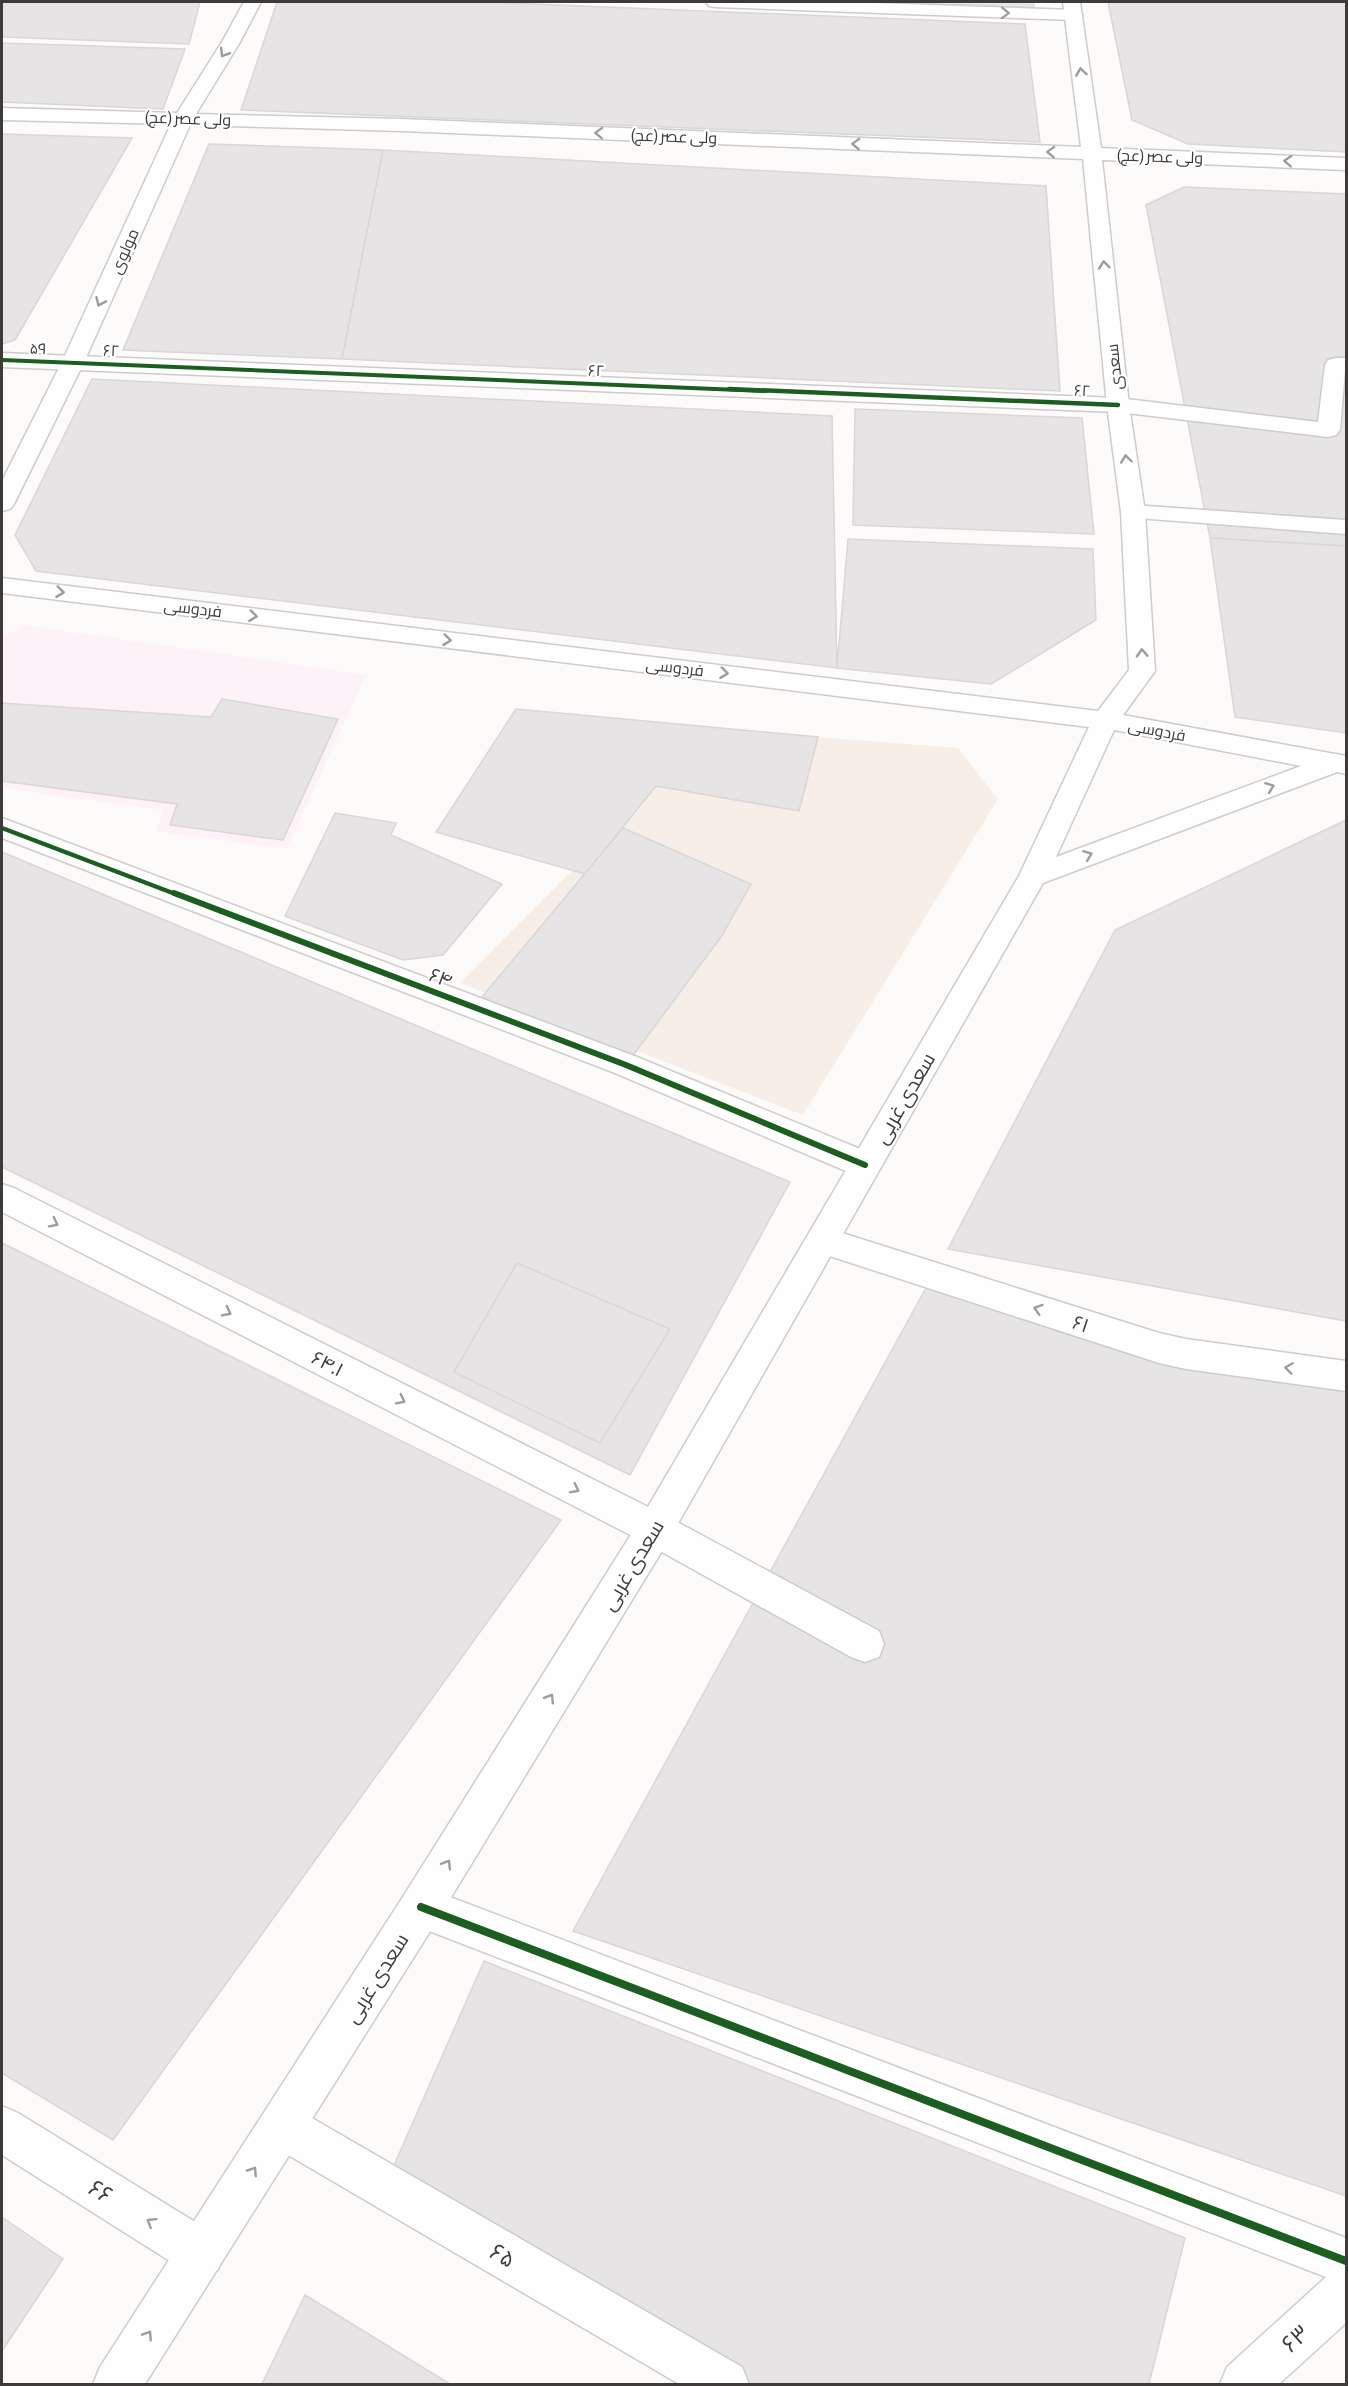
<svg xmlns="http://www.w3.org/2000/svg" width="1348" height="2386" viewBox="0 0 1348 2386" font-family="'Asap Condensed',Cairo,sans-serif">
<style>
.built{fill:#f8eee8}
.medical{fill:#fef2f9}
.building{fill:#e6e4e4;stroke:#d8d6d6;stroke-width:1.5}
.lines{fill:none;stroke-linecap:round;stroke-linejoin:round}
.lane-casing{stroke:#ceccca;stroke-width:3}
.street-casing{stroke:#ceccca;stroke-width:3}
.secondary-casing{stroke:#ceccca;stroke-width:3}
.lane{fill:#fffefe;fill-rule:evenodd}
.street{fill:#fffefe;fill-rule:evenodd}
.secondary{fill:#fffefe;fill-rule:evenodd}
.cycleway-far3-casing{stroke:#fff;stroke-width:6}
.cycleway-far2-casing{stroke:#fff;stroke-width:8}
.cycleway-far1-casing{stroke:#fff;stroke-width:10}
.cycleway-casing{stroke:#fff;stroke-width:11}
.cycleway-far3{stroke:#1b5e20;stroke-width:4}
.cycleway-far2{stroke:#1b5e20;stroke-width:4.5}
.cycleway-far1{stroke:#1b5e20;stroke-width:6}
.cycleway{stroke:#1b5e20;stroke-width:8}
.oneway{stroke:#9e9c9b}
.labels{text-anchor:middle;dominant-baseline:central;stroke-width:4.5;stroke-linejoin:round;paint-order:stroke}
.far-street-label{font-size:16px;fill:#3d3a38;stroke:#fff}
.street-label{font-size:20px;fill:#3d3a38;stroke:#fff}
.near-street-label{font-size:24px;fill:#3d3a38;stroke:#fff}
</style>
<rect width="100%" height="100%" fill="#fdfbf9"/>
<path class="built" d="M818 737 958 748 998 799 803 1115 460 983 656 786 798 810Z"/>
<path class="medical" d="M23 625 366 675 287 849 156 831 164 810 2 788V638Z"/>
<path class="building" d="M2 2H200L189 44 2 37Z
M277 2H484L1025 24 1040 142 241 110Z
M874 2H1033L1034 8Z
M1108 2H1346V152L1188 144 1132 120Z
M2 43 185 49 163 109 2 102Z
M2 134 132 138 15 340 2 344Z
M209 144 383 150 342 359 123 350Z
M383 150 1046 186 1060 391 342 359Z
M1184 187 1346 194V546L1210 538 1146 205Z
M92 379 832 416 837 668 36 571 15 535Z
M855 409 1082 418 1094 534 853 525Z
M1210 538 1346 546V733L1235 717Z
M848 539 1093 549 1096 620 991 684 837 668Z
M222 699 338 719 283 840 170 825 177 804 2 781V703L211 717Z
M516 709 818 737 799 811 656 786 585 874 436 832Z
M335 813 396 823 391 835 502 884 443 955 403 960 285 916Z
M1346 820V1321L948 1249 1115 930Z
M623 828 751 884 721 937 626 1065 482 997Z
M2 852 790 1182 630 1475 2 1167Z
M2 1243 561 1520 113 2140 2 2073Z
M517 1263 670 1329 600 1443 454 1372Z
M927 1286 1346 1388V2196L573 1931Z
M484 1961 1185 2238 1149 2384H748L385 2186Z
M2 2217 63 2259 2 2351Z
M305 2295 450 2384H262Z"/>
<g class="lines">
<g class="lane-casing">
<path id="lane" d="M1336 358H1346L1340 430 1336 435 1328 437 1118 412 1110 410 1107 405 1110 400 1118 398 1318 422 1325 365 1328 360Z
M1133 505 1346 520V534L1124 517 1121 512 1124 507Z
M655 1512 668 1517 879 1631 884 1644 879 1657 865 1662 851 1657 642 1541 636 1529 642 1517Z"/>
</g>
<g class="street-casing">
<path id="street" d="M706 2H846L1073 10 1079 11 1082 15 1079 19 1073 20 715 7 709 6Z
M2 353 1118 398 1126 400 1129 405 1126 410 1118 412 2 367Z
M2 818 637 1057 877 1156 881 1165 877 1174 865 1178 853 1174 615 1073 2 838Z
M2 1184 14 1188 668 1517 674 1529 668 1541 655 1546 642 1541 2 1212Z
M823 1227 1159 1333 1186 1339 1346 1361V1391L1186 1369 1159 1363 811 1250 806 1240 811 1230Z
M421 1886 1346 2238V2323L1279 2384H1220L1227 2367 1326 2277 406 1922 400 1907 406 1892Z
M282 2103 298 2110 742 2367 749 2384H679L266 2142 259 2126 266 2110Z
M2 2106 18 2113 218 2236 224 2253 218 2270 201 2276 184 2270 2 2155Z"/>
</g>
<g class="secondary-casing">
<path id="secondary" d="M244 2H261L240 42 196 114 402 119 1081 147 1063 2H1080L1101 148 1346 158V170L1102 160 1129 405 1145 512 1155 671 1123 715 1346 756V774L1337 772 1043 883 668 1541 436 1922 145 2384H93L100 2367 406 1892 642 1517 1019 876 1089 727 2 593V578L1098 711 1129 670 1121 512 1107 405 1083 159 402 131 190 125 84 362 14 504 10 509 2 511V481L62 362 171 124 2 120V108L177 113 222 42ZM1114 730 1301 766 1056 857Z"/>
</g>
<use href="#lane" class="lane"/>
<use href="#street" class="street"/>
<use href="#secondary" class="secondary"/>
<g class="cycleway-far3-casing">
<path id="cycleway-far3" d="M2 360 766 391"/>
</g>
<g class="cycleway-far2-casing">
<path id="cycleway-far2" d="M729 389 1118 405
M2 828 178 895"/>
</g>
<g class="cycleway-far1-casing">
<path id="cycleway-far1" d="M174 893 626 1065 865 1165"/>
</g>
<g class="cycleway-casing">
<path id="cycleway" d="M421 1907 1346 2261"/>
</g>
<use href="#cycleway-far3" class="cycleway-far3"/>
<use href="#cycleway-far2" class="cycleway-far2"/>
<use href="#cycleway-far1" class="cycleway-far1"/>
<use href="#cycleway" class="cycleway"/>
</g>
<defs><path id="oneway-chevron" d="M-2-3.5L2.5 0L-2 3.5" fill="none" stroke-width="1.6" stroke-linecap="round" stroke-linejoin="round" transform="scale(1.5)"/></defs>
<g class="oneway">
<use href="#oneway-chevron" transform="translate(1005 13) rotate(2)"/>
<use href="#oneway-chevron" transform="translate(224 53) rotate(122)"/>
<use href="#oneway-chevron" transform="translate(1081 72) rotate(-98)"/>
<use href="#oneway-chevron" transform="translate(599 133) rotate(-178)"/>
<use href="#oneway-chevron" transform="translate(856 144) rotate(-178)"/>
<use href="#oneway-chevron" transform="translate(1051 152) rotate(-178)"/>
<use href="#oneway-chevron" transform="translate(1288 161) rotate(-177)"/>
<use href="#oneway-chevron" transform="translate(1104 265) rotate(-96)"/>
<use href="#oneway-chevron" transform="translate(100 302) rotate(114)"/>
<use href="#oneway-chevron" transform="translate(1126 459) rotate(-98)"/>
<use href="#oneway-chevron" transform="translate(60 592) rotate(7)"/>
<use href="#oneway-chevron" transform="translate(253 616) rotate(7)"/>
<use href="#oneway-chevron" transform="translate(447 640) rotate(7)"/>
<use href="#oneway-chevron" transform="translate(1142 653) rotate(-92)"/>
<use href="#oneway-chevron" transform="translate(724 673) rotate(7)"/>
<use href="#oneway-chevron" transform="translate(1270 787) rotate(-21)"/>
<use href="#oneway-chevron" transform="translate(1088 855) rotate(-21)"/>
<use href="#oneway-chevron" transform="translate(54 1223) rotate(27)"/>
<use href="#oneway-chevron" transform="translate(1038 1309) rotate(-162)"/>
<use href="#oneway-chevron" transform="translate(227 1312) rotate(27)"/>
<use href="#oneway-chevron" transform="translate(1289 1368) rotate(-172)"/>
<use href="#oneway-chevron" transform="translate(401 1400) rotate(27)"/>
<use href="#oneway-chevron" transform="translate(575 1489) rotate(27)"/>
<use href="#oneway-chevron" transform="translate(550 1698) rotate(-58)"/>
<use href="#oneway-chevron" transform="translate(447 1864) rotate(-58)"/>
<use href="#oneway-chevron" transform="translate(253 2171) rotate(-57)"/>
<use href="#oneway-chevron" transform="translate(151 2222) rotate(-148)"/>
<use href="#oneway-chevron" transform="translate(148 2335) rotate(-57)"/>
</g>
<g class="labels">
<g class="far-street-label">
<text transform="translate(188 118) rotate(2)">ولی عصر (عج)</text>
<text transform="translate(674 136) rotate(2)">ولی عصر (عج)</text>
<text transform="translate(1160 156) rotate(2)">ولی عصر (عج)</text>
<text transform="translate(124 251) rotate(-66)">مولوی</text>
<text transform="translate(38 348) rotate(1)">۵۹</text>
<text transform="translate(111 350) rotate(2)">۶۲</text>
<text transform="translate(1114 367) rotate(-96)">سعدی</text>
<text transform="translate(596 370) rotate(2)">۶۲</text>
<text transform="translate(1082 390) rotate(2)">۶۲</text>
<text transform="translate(193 608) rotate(7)">فردوسی</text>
<text transform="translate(675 667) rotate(7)">فردوسی</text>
<text transform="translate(1157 730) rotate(11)">فردوسی</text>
</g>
<g class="street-label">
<text transform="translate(441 977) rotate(21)">۶۴</text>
<text transform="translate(904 1098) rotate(-60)">سعدی غربی</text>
<text transform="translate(1081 1323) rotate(18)">۶۱</text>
<text transform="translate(328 1363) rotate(27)">۶۴.۱</text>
<text transform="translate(632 1565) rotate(-59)">سعدی غربی</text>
<text transform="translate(376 1978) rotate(-58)">سعدی غربی</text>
</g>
<g class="near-street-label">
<text transform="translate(101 2191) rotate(32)">۶۶</text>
<text transform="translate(503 2255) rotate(30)">۶۵</text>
<text transform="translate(1295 2338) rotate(-42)">۶۳</text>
</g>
</g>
<rect width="1348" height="2386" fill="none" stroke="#3d3a38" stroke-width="6"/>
</svg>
